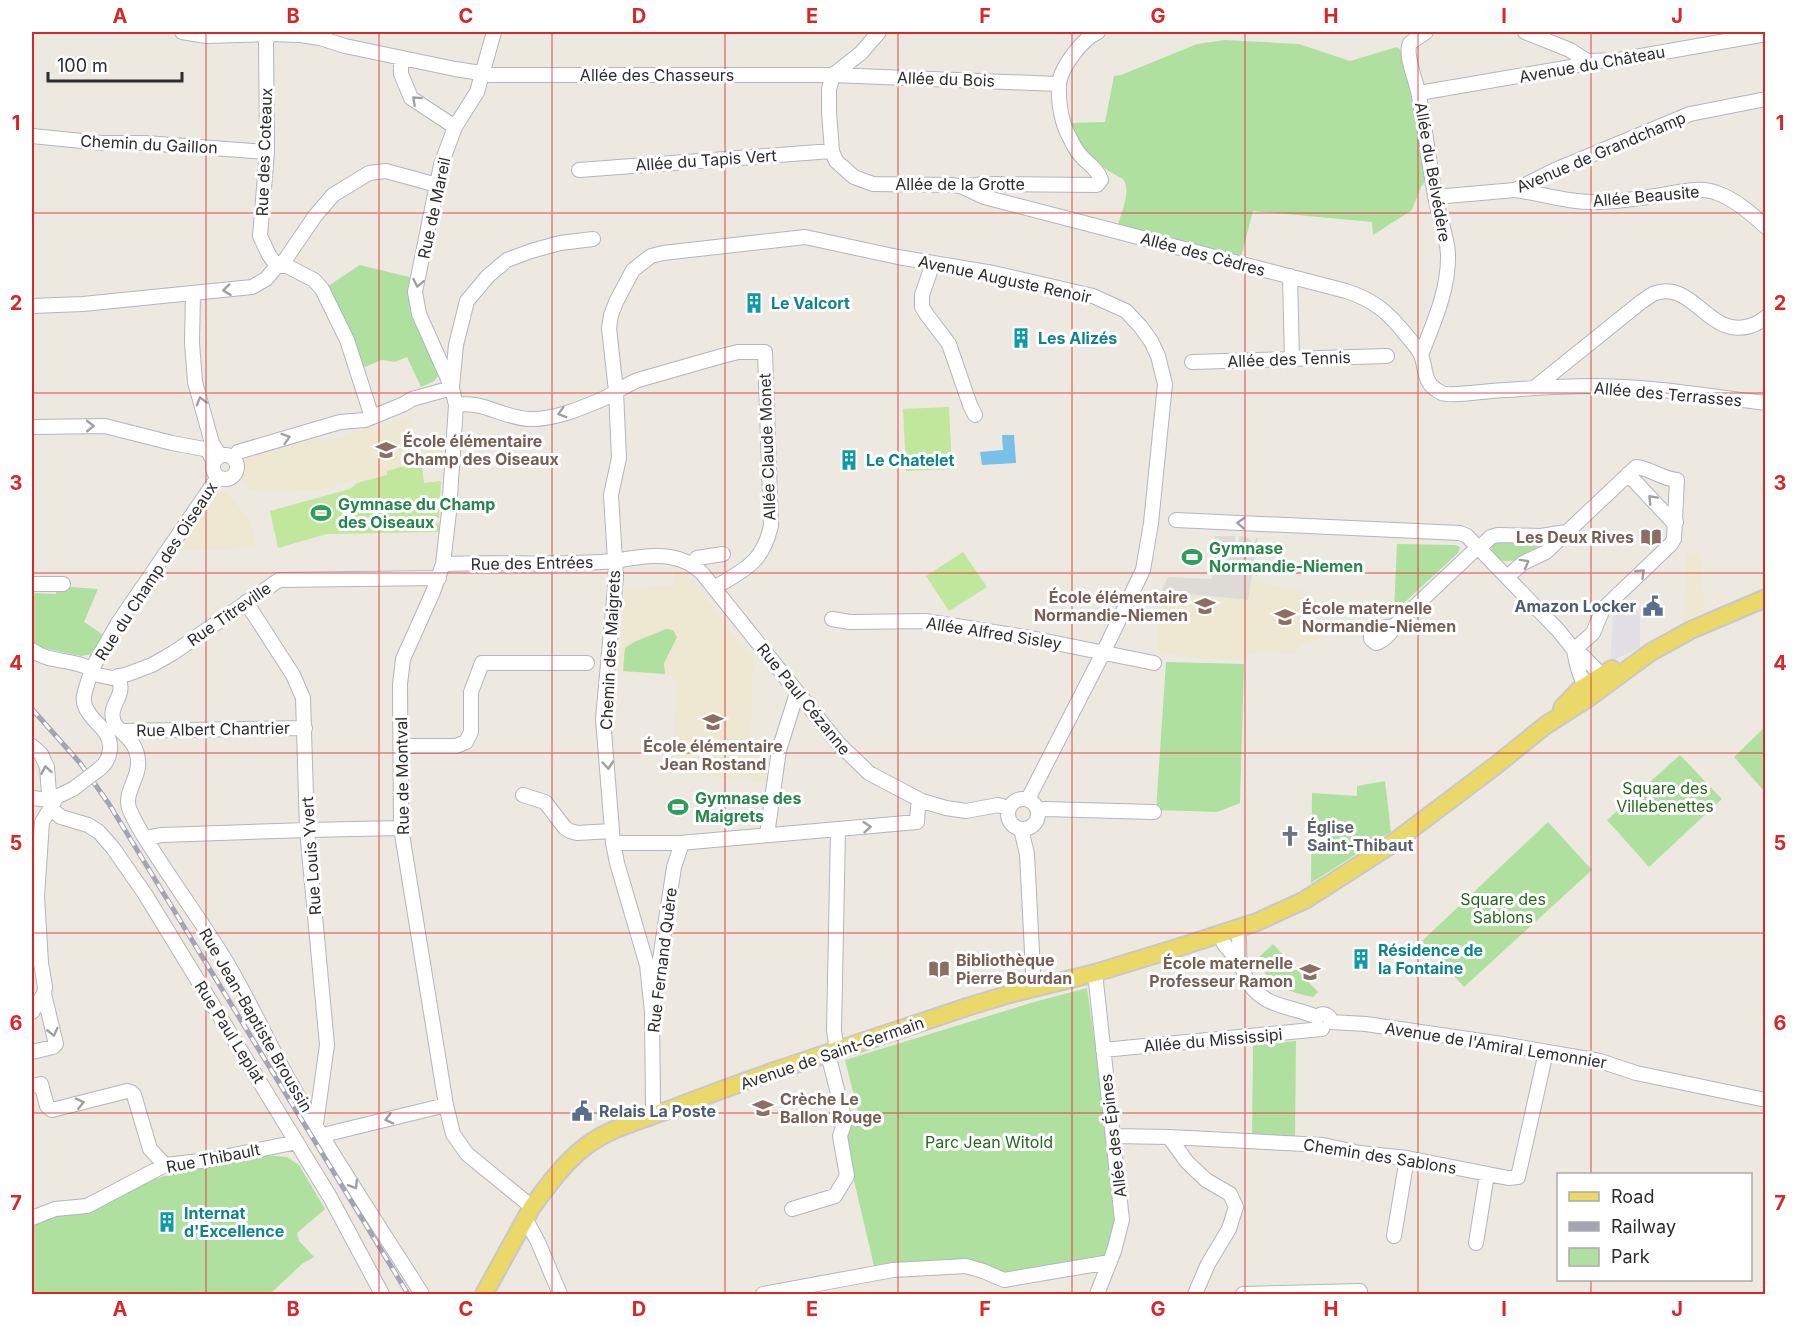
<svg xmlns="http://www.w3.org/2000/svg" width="1797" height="1326" viewBox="0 0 1797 1326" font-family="Inter,sans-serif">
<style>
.industrial{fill:#e2e0e6}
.education{fill:#eee7d1}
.green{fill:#afe0a0}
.pitch{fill:#c0e79c}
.plaza{fill:#dedbd7}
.water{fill:#79c0e9}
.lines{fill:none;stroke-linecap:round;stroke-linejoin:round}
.minor-casing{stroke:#b3b5bf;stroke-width:16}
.major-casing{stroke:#c8c8c8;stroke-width:20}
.minor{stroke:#fff;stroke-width:14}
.major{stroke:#ead969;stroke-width:16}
.rail-casing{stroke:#a3a3b6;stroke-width:5}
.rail{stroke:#fff;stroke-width:3;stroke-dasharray:9;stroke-linecap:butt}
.minor-bridge-casing{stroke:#b3b5bf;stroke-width:16;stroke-linecap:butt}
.minor-bridge{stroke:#fff;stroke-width:14}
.oneway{stroke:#a0a0a0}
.grid{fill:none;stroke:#d62828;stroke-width:1.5;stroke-opacity:0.55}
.labels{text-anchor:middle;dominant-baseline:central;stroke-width:6;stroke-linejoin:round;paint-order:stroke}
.street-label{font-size:16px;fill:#2d2d2d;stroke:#fff}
.culture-label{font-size:16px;font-weight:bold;fill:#0d838f;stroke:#fff;text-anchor:start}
.education-label{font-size:16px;font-weight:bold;fill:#785e54;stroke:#fff;text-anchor:start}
.leisure-label{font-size:16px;font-weight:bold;fill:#27864d;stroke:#fff;text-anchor:start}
.service-label{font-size:16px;font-weight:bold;fill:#4e5e75;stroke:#fff;text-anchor:end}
.park-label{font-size:16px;fill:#26671f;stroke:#fff}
.worship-label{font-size:16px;font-weight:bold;fill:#5b616d;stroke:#fff;text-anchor:start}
.neatline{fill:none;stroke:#d62828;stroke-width:2}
.grid-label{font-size:20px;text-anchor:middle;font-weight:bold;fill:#d62828}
</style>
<rect width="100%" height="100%" fill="#ede9e0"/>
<path class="industrial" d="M1633 604 1640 615V647L1610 662 1614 605Z"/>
<path class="education" d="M410 416 417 439 441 433 443 457 421 459 414 463 387 471 388 475 357 483 356 480 342 484 341 481 334 483 336 488 272 492 250 490 240 478V467L243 459 318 438 319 442 324 440 327 442 344 437V435L373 426 374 430Z
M215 490 226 491 250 521 257 549 172 550Z
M1700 552 1705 612 1683 622 1687 554Z
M674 569 685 575 696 585 753 661 750 755 772 757 771 784 672 771 677 688 671 675 618 671 625 591 621 588 675 586Z
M1250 581 1302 591 1309 603H1312L1316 608 1321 635 1314 642 1303 644 1294 654 1257 651 1255 653 1244 655 1245 659 1199 658 1156 652 1162 591 1248 600Z"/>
<path class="green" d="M1225 40 1299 44 1350 61 1397 47 1403 52 1426 180 1421 187 1412 210 1373 235 1372 222 1253 211 1241 257 1118 225C1121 212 1132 191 1123 179 1093 163 1084 153 1069 123L1105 122 1114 76 1121 75 1197 44Z
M360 265 413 278 438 376 434 381 421 387 407 357 395 362 382 360 360 369 325 288Z
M1495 541H1538L1539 547C1531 559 1511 563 1498 560 1493 554 1488 548 1495 541Z
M1397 544 1455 545 1460 547 1458 553 1394 612Z
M57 586 98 589 84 622 105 636 93 654 81 656 37 647 32 639V593L56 594Z
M666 629 673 630 677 637 664 663 665 674 623 671 625 648 634 642Z
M1166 662 1244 664 1240 803 1217 812 1156 810Z
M1765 727V792L1734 757Z
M1680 755 1722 799 1649 867 1607 820Z
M1385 781 1391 832 1311 883 1312 793 1357 796V786Z
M1548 822 1592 870 1464 987 1422 941Z
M1273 944 1318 992 1313 997C1288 991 1263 986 1260 956Z
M1087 988 1120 1219 1110 1256 1015 1277 970 1261 874 1266 843 1134 858 1112 845 1060 1034 1002Z
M1296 1041 1295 1139 1252 1137 1253 1045Z
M264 1155 287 1157 299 1165 325 1209 297 1233 299 1241 314 1257 302 1264 270 1294H32V1227L47 1215 77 1212 107 1204 137 1185 171 1174Z"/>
<path class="pitch" d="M949 407 952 469 906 471 903 409Z
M414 463 422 467 424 483 441 481 439 518 432 519V524L439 523V532L327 534 278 548 270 511 350 489 357 483 387 475V471Z
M963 552 987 587 949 611 926 576Z"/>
<path class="plaza" d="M1215 536H1235L1236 551 1239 552V536L1247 537 1254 543 1256 538H1258L1248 600 1162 591 1168 577 1212 579Z"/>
<path class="water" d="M1002 435H1014L1016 463 982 465 980 452 1003 450Z"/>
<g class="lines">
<g class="minor-casing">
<path id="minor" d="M182 32 207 36 269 34 301 35 320 38 345 46 455 69 494 75H833L1058 84
M494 32 477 92 455 127 441 165 415 292 419 314 452 388 456 405 449 512 443 564 433 592 403 659 400 684 401 828 446 1105 453 1134 467 1154 532 1207
M879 32 861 53 833 75 829 89V112L832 151 836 161 854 177 873 184 953 185 963 187 983 184 1097 185 1101 180C1098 170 1091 166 1084 159 1079 154 1074 147 1071 140 1062 125 1058 104 1059 86 1059 69 1083 38 1098 32
M1525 32 1570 50 1587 61
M269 34 266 41 267 152 260 236 269 255 277 266
M401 58V74L411 98 455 127
M1419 93 1571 67 1587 61 1618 60 1766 34
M32 136 102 143H146L267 152
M579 170 832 151
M963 187 984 197 1346 291C1374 300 1389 313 1407 336 1412 342 1418 348 1421 355 1427 370 1422 384 1442 393 1451 397 1492 390 1505 390 1534 388 1563 386 1592 386 1650 386 1708 396 1766 403
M1515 190C1543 194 1570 203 1598 202 1619 202 1641 198 1662 195 1679 192 1700 186 1717 193 1735 199 1752 214 1766 227
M1435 197 1515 190 1555 170 1690 114 1766 99
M933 263 922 295V307L927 315 949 344 970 405 975 415
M277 266H287L314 280 322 289 347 340 372 417
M1290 276 1292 359
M193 294 192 343 195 382 212 443 220 456
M32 306 83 304 252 287 266 279 277 266 285 260 315 216 333 195 369 173 386 171 437 185
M1421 355C1434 322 1449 289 1448 254 1447 234 1438 215 1435 195 1429 162 1425 129 1419 96 1417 82 1404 55 1410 43L1426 32
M1192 362 1387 356
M452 386 456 345 467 301 488 276 507 260 531 251 560 243 593 239
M1534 388 1641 302C1645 300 1649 296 1653 294 1693 278 1708 339 1750 326 1756 324 1761 322 1766 317
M456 405C481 400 504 418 529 419 554 420 582 408 605 398 616 392 626 385 638 380L722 356 738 352H765L771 526C762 564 745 569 714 588
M32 427 105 426 172 443 204 449 208 451 214 462
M213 467a12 12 0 1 1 24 0a12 12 0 1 1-24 0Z
M233 458 238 452 340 422 365 420 404 404 412 399 452 388
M1628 474 1672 521 1676 522
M1176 520 1460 533 1467 536 1558 630 1574 650 1584 657 1601 675 1602 684 1599 690C1580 690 1577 665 1574 650
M1479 548 1491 537 1498 535 1541 536 1566 532
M443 564C496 562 548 565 601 562 624 561 647 553 670 557 683 559 693 564 702 573L838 743 869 773 922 801 946 808 966 811 998 805 1008 808
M693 564 697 558 723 554
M1507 577 1523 563 1546 552 1636 467C1652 469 1660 478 1677 480L1674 539 1671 544 1603 609 1593 633 1574 650
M32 584H63
M246 602 293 675 303 698 307 830 327 1045 316 1124
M832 619 850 622 925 621 1031 638 1154 663
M1393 627C1386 626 1375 629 1371 635V639L1376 643C1383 641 1391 634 1393 627L1478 547
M32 650C47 662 69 659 87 667
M94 665 118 623 218 477
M98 675 112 678 128 674 152 665 173 653 279 580 439 578
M118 676C127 697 109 703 113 719 115 732 137 737 138 761 140 777 124 792 129 808 135 824 145 838 154 852 175 885 198 917 219 950 246 992 266 1039 290 1082 331 1155 378 1224 422 1294
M89 678C87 687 81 697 85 706 91 723 112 729 110 750 109 759 105 765 98 770
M121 731 305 728
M32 746 41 754 47 767 50 808 61 817 88 825 99 832 113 848 145 894 330 1197 382 1294
M401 746H456L466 742 471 732V692L482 663H587
M523 795 545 802 565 828 570 831 577 833 612 831
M32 798 50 800 73 789
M1008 814a15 15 0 1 1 30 0a15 15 0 1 1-30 0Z
M1038 811 1045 809 1154 812
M1021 829 1027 854 1033 972 1037 987
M767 835 779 750 797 693
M145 838 162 835 307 830 401 828
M613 843H680L917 822 918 807 922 801
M1237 929C1241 940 1238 951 1240 962 1241 967 1244 971 1245 976 1260 1008 1289 1005 1317 1017 1322 1012 1330 1014 1331 1022L1366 1024 1502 1044 1600 1061 1636 1073 1766 1100
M1221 934 1224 944 1240 963
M1095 973 1122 1220 1114 1251 1097 1294
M32 1012 44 994
M652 1012 647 965 617 863 613 843 603 719 616 577 611 495 619 458 616 391 609 328 611 315 616 302 633 270 651 256 663 253 805 237 898 257 993 273 1093 296 1126 311 1140 326 1151 341 1158 356 1165 384 1151 523 1143 570 1104 651 1028 799
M837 1050 834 1031 838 830
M1103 1050 1322 1029
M32 1052 53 1047 56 1044 44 994 45 987 41 963 37 897 42 822 54 802
M32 1086 41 1084 47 1106 52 1110 127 1091 131 1092 134 1095 150 1149 165 1165
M656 1114 653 1104 652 1012 674 867 680 849V843
M323 1135 446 1105
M1113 1136 1169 1137 1323 1145 1360 1153 1407 1158 1508 1178 1518 1177 1546 1052
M1169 1137 1187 1162 1206 1180 1230 1194 1236 1207 1229 1229 1208 1264 1195 1294
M792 1209 835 1196 847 1176 840 1136 845 1121 828 1054
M32 1218 55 1209 87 1206 165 1165 209 1160 297 1142
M525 1218 538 1242 560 1294
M1394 1236 1407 1158
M1476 1243 1487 1174
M763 1294 893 1270 966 1266 983 1271 1004 1280 1110 1262
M1243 1294 1360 1291"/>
</g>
<g class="major-casing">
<path id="major" d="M1562 708 1579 690 1612 669
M484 1294 532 1207C548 1185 565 1162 586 1146 611 1127 645 1119 674 1108 770 1070 870 1040 967 1007L1010 994 1095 973 1183 946 1257 922 1305 900 1389 846 1495 766 1546 725 1587 699 1651 652 1691 630 1766 598"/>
</g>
<use href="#minor" class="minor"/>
<use href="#major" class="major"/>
<g class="rail-casing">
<path id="rail" d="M32 709 80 763 109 804 408 1294"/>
</g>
<use href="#rail" class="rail"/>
<g class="minor-bridge-casing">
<path id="minor-bridge" d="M73 789 98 770"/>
</g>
<use href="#minor-bridge" class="minor-bridge"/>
</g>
<defs><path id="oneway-chevron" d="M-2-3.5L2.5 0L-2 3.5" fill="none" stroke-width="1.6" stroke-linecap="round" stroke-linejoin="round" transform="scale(1.5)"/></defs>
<g class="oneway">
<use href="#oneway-chevron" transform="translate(416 100) rotate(-138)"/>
<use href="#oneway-chevron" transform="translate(418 283) rotate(101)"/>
<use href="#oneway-chevron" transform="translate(227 290) rotate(173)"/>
<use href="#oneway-chevron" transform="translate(201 401) rotate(-106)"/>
<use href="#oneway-chevron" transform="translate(562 413) rotate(164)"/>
<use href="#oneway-chevron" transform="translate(90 426) rotate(-1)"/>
<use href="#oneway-chevron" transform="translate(286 438) rotate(-17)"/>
<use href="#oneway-chevron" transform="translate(1652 499) rotate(-133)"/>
<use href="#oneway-chevron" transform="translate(1241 523) rotate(-177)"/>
<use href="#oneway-chevron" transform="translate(1525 563) rotate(-29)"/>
<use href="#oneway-chevron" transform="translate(1641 573) rotate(-44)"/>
<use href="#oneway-chevron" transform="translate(608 765) rotate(85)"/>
<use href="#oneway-chevron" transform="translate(46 770) rotate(-100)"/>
<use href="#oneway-chevron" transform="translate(867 827) rotate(-5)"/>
<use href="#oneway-chevron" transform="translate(53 1032) rotate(77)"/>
<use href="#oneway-chevron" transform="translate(80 1103) rotate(-14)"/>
<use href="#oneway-chevron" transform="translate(389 1119) rotate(166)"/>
<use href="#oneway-chevron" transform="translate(354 1185) rotate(58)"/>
</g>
<path class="grid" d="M206 32V1294M379 32V1294M552 32V1294M725 32V1294M898 32V1294M1072 32V1294M1245 32V1294M1418 32V1294M1591 32V1174M32 213H1766M32 393H1766M32 573H1766M32 753H1766M32 933H1766M32 1113H1766M1591 1280V1294"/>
<defs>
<g id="building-bare" transform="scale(1.62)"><path d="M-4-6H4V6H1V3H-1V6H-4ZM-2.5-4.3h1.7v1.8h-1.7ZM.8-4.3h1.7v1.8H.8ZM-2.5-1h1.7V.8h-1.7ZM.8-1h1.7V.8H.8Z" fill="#0f9aa8" stroke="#fff" stroke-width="2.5" paint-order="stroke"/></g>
<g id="school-bare" transform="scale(1.62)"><path d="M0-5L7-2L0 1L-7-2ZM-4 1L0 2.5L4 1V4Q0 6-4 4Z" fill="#8d6e63" stroke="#fff" stroke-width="2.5" paint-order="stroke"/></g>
<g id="stadium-bare" transform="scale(1.62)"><path d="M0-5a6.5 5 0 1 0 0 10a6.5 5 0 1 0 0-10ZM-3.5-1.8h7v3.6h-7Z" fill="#2e9e5b" stroke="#fff" stroke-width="2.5" paint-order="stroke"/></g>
<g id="library-bare" transform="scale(1.62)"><path d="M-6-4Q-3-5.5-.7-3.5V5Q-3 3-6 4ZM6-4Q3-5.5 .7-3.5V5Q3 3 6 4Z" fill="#8d6e63" stroke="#fff" stroke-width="2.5" paint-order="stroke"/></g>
<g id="civic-bare" transform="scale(1.62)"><path d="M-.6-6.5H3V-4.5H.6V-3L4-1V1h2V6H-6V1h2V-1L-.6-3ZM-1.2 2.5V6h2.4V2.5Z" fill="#5c6f8a" stroke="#fff" stroke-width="2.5" paint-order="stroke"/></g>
<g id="church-bare" transform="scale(1.62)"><path d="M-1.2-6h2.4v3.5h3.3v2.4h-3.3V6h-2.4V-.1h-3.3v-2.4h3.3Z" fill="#6b7280" stroke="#fff" stroke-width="2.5" paint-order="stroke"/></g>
</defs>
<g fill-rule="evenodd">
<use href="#building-bare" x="754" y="303"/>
<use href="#building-bare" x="1021" y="338"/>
<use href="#school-bare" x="386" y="450"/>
<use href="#building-bare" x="849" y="460"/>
<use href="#stadium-bare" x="321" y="513"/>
<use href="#library-bare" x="1651" y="537"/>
<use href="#stadium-bare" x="1192" y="557"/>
<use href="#school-bare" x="1205" y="606"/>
<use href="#civic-bare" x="1653" y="606"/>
<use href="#school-bare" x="1285" y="617"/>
<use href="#school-bare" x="713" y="722"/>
<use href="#stadium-bare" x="678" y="807"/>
<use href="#church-bare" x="1290" y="836"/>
<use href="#building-bare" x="1361" y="959"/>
<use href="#library-bare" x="939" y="969"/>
<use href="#school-bare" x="1310" y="972"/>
<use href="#school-bare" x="763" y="1108"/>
<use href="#civic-bare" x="582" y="1111"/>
<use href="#building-bare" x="167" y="1222"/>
</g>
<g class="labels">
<g class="street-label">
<text transform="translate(1592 64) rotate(-10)">Avenue du Château</text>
<text x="657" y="75">Allée des Chasseurs</text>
<text transform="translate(946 79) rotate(2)">Allée du Bois</text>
<text transform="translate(149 144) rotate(3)">Chemin du Gaillon</text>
<text transform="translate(264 152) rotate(-88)">Rue des Coteaux</text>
<text transform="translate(1601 152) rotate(-23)">Avenue de Grandchamp</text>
<text transform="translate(706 160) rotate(-4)">Allée du Tapis Vert</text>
<text transform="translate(1433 172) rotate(80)">Allée du Belvédère</text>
<text x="960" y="184">Allée de la Grotte</text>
<text transform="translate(1646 196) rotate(-5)">Allée Beausite</text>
<text transform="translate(434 208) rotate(-78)">Rue de Mareil</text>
<text transform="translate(1203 254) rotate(15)">Allée des Cèdres</text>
<text transform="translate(1005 279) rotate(12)">Avenue Auguste Renoir</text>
<text transform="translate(1289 359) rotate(-2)">Allée des Tennis</text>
<text transform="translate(1668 394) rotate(5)">Allée des Terrasses</text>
<text transform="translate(767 447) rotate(-92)">Allée Claude Monet</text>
<text transform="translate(532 563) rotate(-1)">Rue des Entrées</text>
<text transform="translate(156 571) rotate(-57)">Rue du Champ des Oiseaux</text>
<text transform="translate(229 614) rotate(-35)">Rue Titreville</text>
<text transform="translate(994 633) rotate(9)">Allée Alfred Sisley</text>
<text transform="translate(610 650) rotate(-87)">Chemin des Maigrets</text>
<text transform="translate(804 699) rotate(51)">Rue Paul Cézanne</text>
<text transform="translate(213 729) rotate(-1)">Rue Albert Chantrier</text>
<text transform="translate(402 776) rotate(-91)">Rue de Montval</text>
<text transform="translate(311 856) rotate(-94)">Rue Louis Yvert</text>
<text transform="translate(662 960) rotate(-83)">Rue Fernand Quère</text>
<text transform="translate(256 1020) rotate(60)">Rue Jean-Baptiste Broussin</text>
<text transform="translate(230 1032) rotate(58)">Rue Paul Leplat</text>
<text transform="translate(1213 1040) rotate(-5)">Allée du Mississipi</text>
<text transform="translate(1496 1045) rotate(9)">Avenue de l'Amiral Lemonnier</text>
<text transform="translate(832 1053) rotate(-19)">Avenue de Saint-Germain</text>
<text transform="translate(1113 1136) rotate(-97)">Allée des Épines</text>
<text transform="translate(1380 1156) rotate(9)">Chemin des Sablons</text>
<text transform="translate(213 1158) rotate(-11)">Rue Thibault</text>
</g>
<g class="culture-label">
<text x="771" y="303">Le Valcort</text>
<text x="1038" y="338">Les Alizés</text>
<text x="866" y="460">Le Chatelet</text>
<text x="1378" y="950">Résidence de<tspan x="1378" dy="18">la Fontaine</tspan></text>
<text x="184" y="1213">Internat<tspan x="184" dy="18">d'Excellence</tspan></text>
</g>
<g class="education-label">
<text x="403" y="441">École élémentaire<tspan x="403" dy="18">Champ des Oiseaux</tspan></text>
<text x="1634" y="537" text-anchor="end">Les Deux Rives</text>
<text x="1188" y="597" text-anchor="end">École élémentaire<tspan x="1188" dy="18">Normandie-Niemen</tspan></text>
<text x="1302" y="608">École maternelle<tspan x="1302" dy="18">Normandie-Niemen</tspan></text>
<text x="713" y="746" text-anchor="middle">École élémentaire<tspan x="713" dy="18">Jean Rostand</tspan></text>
<text x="956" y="960">Bibliothèque<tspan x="956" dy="18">Pierre Bourdan</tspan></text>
<text x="1293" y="963" text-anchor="end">École maternelle<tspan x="1293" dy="18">Professeur Ramon</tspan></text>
<text x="780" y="1099">Crèche Le<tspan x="780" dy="18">Ballon Rouge</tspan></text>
</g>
<g class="leisure-label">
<text x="338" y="504">Gymnase du Champ<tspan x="338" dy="18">des Oiseaux</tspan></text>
<text x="1209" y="548">Gymnase<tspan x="1209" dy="18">Normandie-Niemen</tspan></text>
<text x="695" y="798">Gymnase des<tspan x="695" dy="18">Maigrets</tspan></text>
</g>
<g class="service-label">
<text x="1636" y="606">Amazon Locker</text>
<text x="599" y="1111" text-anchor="start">Relais La Poste</text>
</g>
<g class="park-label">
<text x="1665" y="788">Square des<tspan x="1665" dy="18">Villebenettes</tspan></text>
<text x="1503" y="899">Square des<tspan x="1503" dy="18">Sablons</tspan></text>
<text x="989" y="1142">Parc Jean Witold</text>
</g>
<g class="worship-label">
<text x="1307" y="827">Église<tspan x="1307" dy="18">Saint-Thibaut</tspan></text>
</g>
</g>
<rect width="1797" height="1326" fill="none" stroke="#ffffff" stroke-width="66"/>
<rect x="1557" y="1173" width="195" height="108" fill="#ffffff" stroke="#ababab" stroke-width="1.5"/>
<rect x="1569" y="1192" width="30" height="9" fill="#ead969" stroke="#ababab" stroke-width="1.5"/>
<text x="1611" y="1203" font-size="18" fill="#2d2d2d">Road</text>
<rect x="1569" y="1222" width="30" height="9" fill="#a3a3b6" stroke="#ababab" stroke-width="1.5"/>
<text x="1611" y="1233" font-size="18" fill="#2d2d2d">Railway</text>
<rect x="1569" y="1248" width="30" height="18" fill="#afe0a0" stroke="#ababab" stroke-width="1.5"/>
<text x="1611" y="1263" font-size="18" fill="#2d2d2d">Park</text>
<path d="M48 72v9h134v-9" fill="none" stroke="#2d2d2d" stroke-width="3"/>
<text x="57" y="72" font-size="18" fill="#2d2d2d" stroke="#ffffff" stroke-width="4.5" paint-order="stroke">100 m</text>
<rect x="33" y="33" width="1731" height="1260" class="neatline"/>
<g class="grid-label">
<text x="120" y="23">A</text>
<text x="293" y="23">B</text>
<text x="466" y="23">C</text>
<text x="639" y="23">D</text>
<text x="812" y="23">E</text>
<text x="985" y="23">F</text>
<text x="1158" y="23">G</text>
<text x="1331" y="23">H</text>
<text x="1504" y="23">I</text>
<text x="1677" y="23">J</text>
<text x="16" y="130">1</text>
<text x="1780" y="130">1</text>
<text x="16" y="310">2</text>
<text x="1780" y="310">2</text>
<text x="16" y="490">3</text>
<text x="1780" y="490">3</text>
<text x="16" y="670">4</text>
<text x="1780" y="670">4</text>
<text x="16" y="850">5</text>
<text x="1780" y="850">5</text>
<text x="16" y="1030">6</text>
<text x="1780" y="1030">6</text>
<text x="16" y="1210">7</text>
<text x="1780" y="1210">7</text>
<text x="120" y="1316">A</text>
<text x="293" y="1316">B</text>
<text x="466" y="1316">C</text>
<text x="639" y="1316">D</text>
<text x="812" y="1316">E</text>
<text x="985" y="1316">F</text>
<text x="1158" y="1316">G</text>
<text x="1331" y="1316">H</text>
<text x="1504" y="1316">I</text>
<text x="1677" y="1316">J</text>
</g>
</svg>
